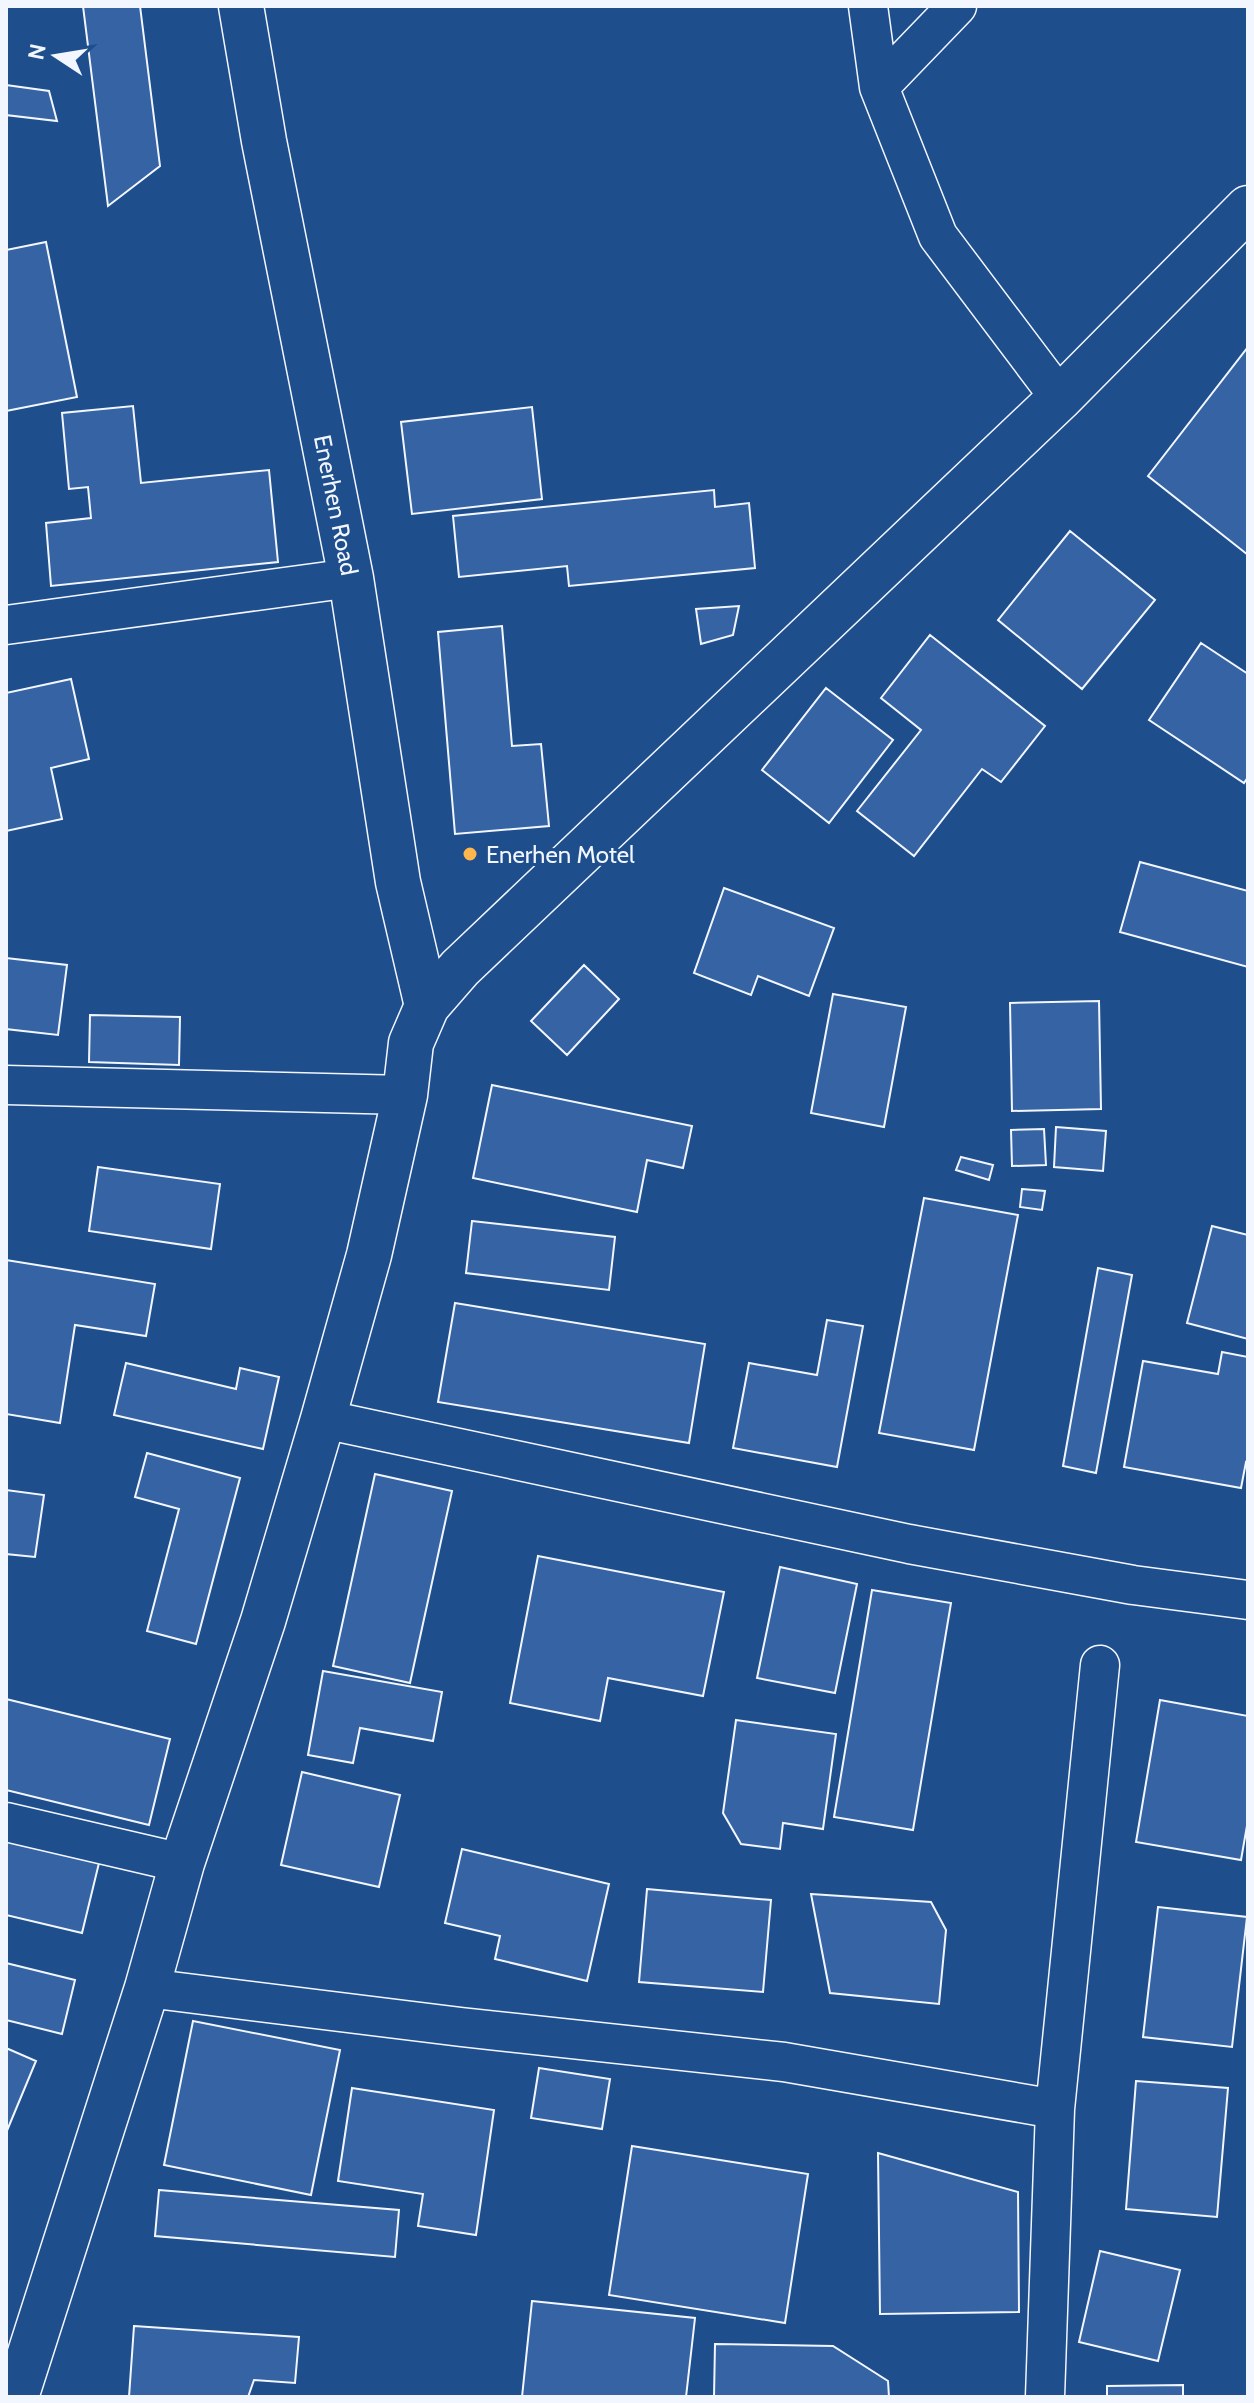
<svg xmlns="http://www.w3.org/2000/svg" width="1254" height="2403" viewBox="0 0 1254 2403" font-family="Cabin,sans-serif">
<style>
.building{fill:#3563a3;stroke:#f2f6ff;stroke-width:2}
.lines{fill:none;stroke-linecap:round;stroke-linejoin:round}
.street-casing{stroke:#f2f6ff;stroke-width:41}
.secondary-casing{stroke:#f2f6ff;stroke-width:47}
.street{stroke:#1f4e8c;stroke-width:38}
.secondary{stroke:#1f4e8c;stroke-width:44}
.poi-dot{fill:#ffb74d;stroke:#1f4e8c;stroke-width:3}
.labels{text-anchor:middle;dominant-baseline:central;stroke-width:6;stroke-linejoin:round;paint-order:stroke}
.street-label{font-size:24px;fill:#f2f6ff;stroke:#1f4e8c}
.poi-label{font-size:24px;fill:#f2f6ff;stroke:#1f4e8c;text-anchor:start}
</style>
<rect width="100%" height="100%" fill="#1f4e8c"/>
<path class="building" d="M83 6H140L160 166 108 206Z
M6 85 49 91 57 121 6 115Z
M46 242 77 397 6 411V250Z
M1248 347V555L1148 476Z
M133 406 141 483 269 470 278 562 51 586 46 523 91 518 88 487 69 489 62 413Z
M532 407 542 499 412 514 401 422Z
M714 490 715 507 749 503 755 568 569 586 567 566 459 577 453 516Z
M1070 531 1155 600 1082 689 998 620Z
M739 606 733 635 701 644 696 609Z
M502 626 512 746 541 744 549 826 455 834 438 632Z
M930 635 1045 726 1001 782 982 769 914 856 857 811 921 730 881 698Z
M1201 643 1248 674V777L1244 783 1149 720Z
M71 679 89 759 51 768 62 819 6 831V693Z
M826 688 893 740 829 823 762 770Z
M1140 862 1248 891V967L1120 932Z
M724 888 834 928 809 996 758 976 751 995 694 973Z
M6 958 67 965 58 1035 6 1029Z
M584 965 619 999 567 1055 531 1021Z
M833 994 906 1007 884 1127 811 1113Z
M1099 1001 1101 1109 1012 1111 1010 1003Z
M90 1015 180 1017 179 1065 89 1062Z
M492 1085 692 1126 683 1168 647 1160 637 1212 473 1178Z
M1056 1127 1106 1131 1103 1171 1054 1167Z
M1044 1129 1046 1165 1012 1166 1011 1130Z
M961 1157 993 1165 989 1180 956 1170Z
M98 1167 220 1184 211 1249 89 1231Z
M1022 1189 1045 1191 1042 1210 1020 1207Z
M924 1198 1018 1215 974 1450 879 1433Z
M472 1221 615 1237 609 1290 466 1273Z
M1212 1226 1248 1235V1339L1187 1323Z
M6 1260 155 1284 146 1336 75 1325 60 1423 6 1414Z
M1098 1268 1132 1275 1096 1473 1063 1466Z
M455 1303 705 1344 689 1443 438 1402Z
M827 1320 863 1326 837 1467 733 1448 749 1363 817 1375Z
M1222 1352 1248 1357V1463L1246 1462 1241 1488 1124 1467 1143 1361 1218 1374Z
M126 1363 236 1389 240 1368 279 1377 263 1449 114 1415Z
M147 1453 240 1478 196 1644 147 1631 179 1509 135 1497Z
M375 1474 452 1491 410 1683 333 1666Z
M6 1490 44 1495 35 1557 6 1554Z
M538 1556 724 1592 703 1696 608 1678 600 1721 510 1703Z
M780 1567 857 1584 835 1693 757 1678Z
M872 1590 951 1603 913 1830 834 1817Z
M323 1671 442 1692 433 1741 360 1728 353 1763 308 1755Z
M6 1699 170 1739 149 1825 6 1790Z
M1160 1700 1248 1716V1820L1241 1860 1136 1842Z
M736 1720 836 1734 823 1829 783 1823 780 1849 741 1844 723 1813Z
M302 1772 400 1795 379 1887 281 1865Z
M6 1840 99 1863 82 1933 6 1915Z
M462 1849 609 1884 587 1981 495 1959 500 1936 445 1923Z
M647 1889 771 1900 763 1992 639 1982Z
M811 1894 931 1902 946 1930 939 2004 830 1993Z
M1158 1907 1247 1917 1232 2047 1143 2037Z
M6 1963 75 1980 62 2034 6 2020Z
M193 2021 340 2050 311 2195 164 2165Z
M6 2048 36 2061 6 2133Z
M539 2068 610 2079 602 2129 531 2118Z
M1136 2081 1228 2088 1217 2217 1126 2209Z
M352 2088 494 2110 476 2235 418 2226 423 2194 338 2181Z
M632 2146 808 2174 785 2323 609 2295Z
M878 2153 1018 2192 1019 2312 880 2314Z
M159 2190 399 2210 395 2257 155 2236Z
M1100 2251 1180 2270 1158 2361 1079 2342Z
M532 2301 695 2318 686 2397H522Z
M134 2326 299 2337 295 2383 254 2380 248 2397H129Z
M715 2344 833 2346 888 2381 889 2397H714Z
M1183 2385V2397H1107V2386Z"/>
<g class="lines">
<g class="street-casing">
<path id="street" d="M868 6 879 87 938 236 1060 398
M879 87 957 6
M6 625 351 578
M6 1085 405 1095
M323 1419 909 1544 1133 1585 1248 1600
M6 1822 182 1863
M147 1988 461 2027 784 2062 1055 2109 1100 1665
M1045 2397 1055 2109"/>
</g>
<g class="secondary-casing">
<g id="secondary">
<path id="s1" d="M241 6 264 141 351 578 398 882 427 1006"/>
<path d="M16 2397 147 1988 182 1863 263 1621 323 1419 369 1255 405 1095 411 1043 427 1006 460 968 1060 398 1248 208"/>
</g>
</g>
<use href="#street" class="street"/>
<use href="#secondary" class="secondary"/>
</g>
<circle class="poi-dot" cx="470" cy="854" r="8"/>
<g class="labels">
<g class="street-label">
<text stroke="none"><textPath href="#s1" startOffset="508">Enerhen Road</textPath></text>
</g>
<g class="poi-label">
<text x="486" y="854">Enerhen Motel</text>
</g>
</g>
<rect width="1254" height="2403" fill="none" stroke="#f2f6ff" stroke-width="16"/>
<g transform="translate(56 56) rotate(282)" stroke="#1f4e8c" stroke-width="6" paint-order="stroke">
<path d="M0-6L14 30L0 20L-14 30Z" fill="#f2f6ff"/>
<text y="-12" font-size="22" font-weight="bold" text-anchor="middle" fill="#f2f6ff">N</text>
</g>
</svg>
